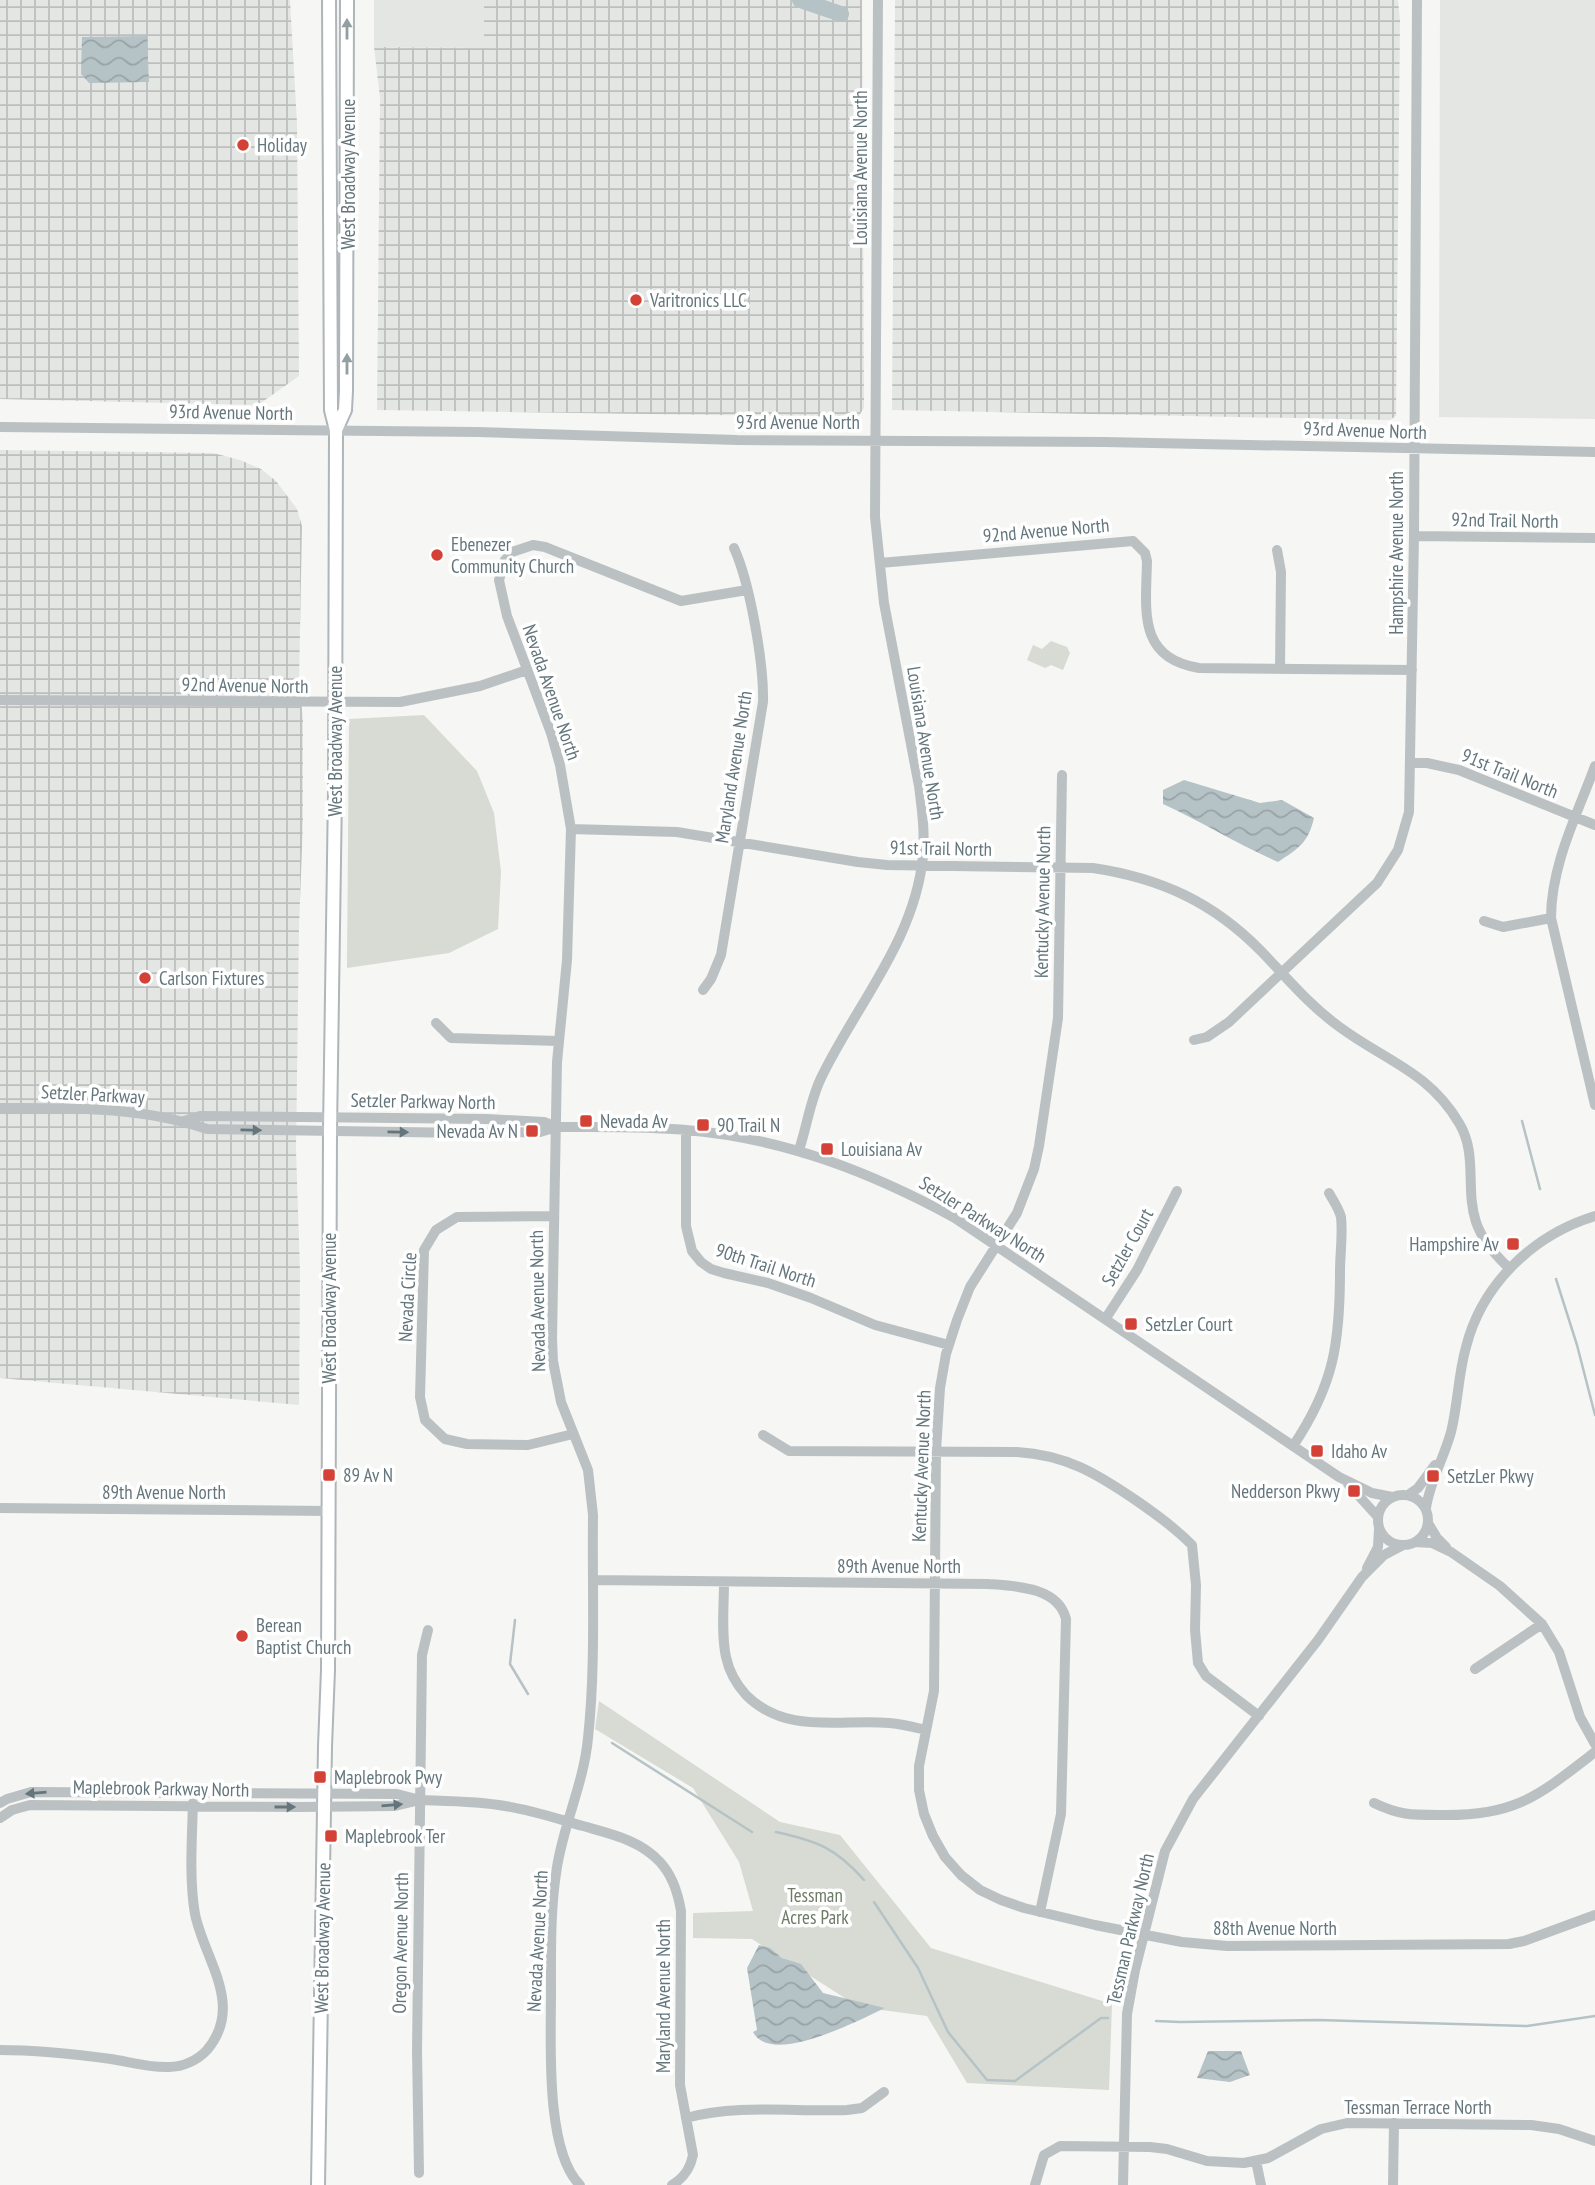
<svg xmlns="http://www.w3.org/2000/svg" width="1595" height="2185" viewBox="0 0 1595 2185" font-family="'PT Sans Narrow',sans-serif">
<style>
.built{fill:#e4e6e4}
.industrial{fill:url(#industrial-grid)}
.green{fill:#d7dbd3}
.water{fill:url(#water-waves)}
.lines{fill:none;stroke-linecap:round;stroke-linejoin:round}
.stream{stroke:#b6c3c6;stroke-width:2.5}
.river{stroke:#b6c3c6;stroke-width:16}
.major-casing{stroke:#afb5b8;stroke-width:16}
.minor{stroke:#bbc1c3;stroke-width:10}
.major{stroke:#fff;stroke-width:12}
.oneway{fill:#929fa3}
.oneway2{fill:#64767c}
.poi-dot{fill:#d44136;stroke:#fff;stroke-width:2.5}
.labels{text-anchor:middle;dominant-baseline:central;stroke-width:7;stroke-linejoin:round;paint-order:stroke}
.poi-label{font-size:19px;fill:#64767c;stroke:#fff;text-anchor:start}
.street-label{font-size:19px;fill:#64767c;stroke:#fff}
.park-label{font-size:19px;fill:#6d7a66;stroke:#fff}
</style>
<defs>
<pattern id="industrial-grid" width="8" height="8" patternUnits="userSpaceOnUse" patternTransform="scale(1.75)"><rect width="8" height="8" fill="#e4e6e4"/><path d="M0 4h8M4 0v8" fill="none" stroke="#bcbfbe"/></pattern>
<pattern id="water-waves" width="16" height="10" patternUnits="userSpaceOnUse" patternTransform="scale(1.75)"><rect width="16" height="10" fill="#b6c3c6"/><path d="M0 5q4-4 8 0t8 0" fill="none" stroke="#98a3a6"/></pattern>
</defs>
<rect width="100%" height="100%" fill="#f6f6f4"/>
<path class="built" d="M374 0H484V48L374 47Z
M1440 0H1595V419L1439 417Z"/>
<path class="industrial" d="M0 0H290L297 123 299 376 258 405 0 399Z
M484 0H862L864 408 858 417 377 410 380 98 374 47 484 48Z
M895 0H1398L1400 21 1396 416 1390 420 892 410Z
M0 450 213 453 240 460 261 469 276 481 297 509 302 526 299 682 303 719V823L299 926 296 1150 300 1272 299 1405 0 1378Z"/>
<path class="green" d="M1051 641 1067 647 1070 653 1063 670 1051 665 1045 668 1027 660 1033 645 1042 649Z
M424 715 477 771 494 813 501 872 498 929 449 953 347 968 349 719Z
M599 1701 780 1822 840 1835 931 1948 1112 2004 1109 2090 967 2083 927 2016 859 2007 752 1939 693 1938V1913L753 1911 739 1862 693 1788 595 1729Z"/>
<path class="water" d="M147 36 149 82 89 83 81 74 82 37Z
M1184 780 1260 803 1282 800 1314 818C1308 843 1299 848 1278 862 1239 845 1202 822 1163 804V790Z
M759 1945 770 1948 782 1958 801 1964 823 1993 885 2008C859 2020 771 2067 753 2032L757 2030 747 1968Z
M1208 2051H1241L1250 2075 1230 2082 1197 2078Z"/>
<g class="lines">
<path class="stream" d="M1522 1121 1540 1189
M1556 1279 1577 1345 1595 1415
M515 1620 510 1664 528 1694
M612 1743 752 1832
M776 1832C817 1841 836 1848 864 1880
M874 1902 918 1968 948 2032 987 2080 1015 2081 1101 2018H1108
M1156 2021 1180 2022 1318 2020 1527 2026 1595 2016"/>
<path class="river" d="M800 0 841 14"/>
<g class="major-casing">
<path id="major" d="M336 430 345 410 346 391 347 0
M318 2185 325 1746 328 1670 330 1131 335 792 336 430 331 410 329 0"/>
</g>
<path class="minor" d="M0 427 478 432 737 440 1105 442 1595 452
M1414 536 1595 538
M1277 550 1281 572 1280 669
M880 563 1133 541 1145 553 1147 561C1146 610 1137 658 1199 668L1412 670
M0 700 400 702 480 686 527 670
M1411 763H1427L1459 770 1595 825
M1595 766C1577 815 1551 865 1551 918L1595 1105
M1062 775 1058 1018 1039 1146 1034 1169 1017 1213 970 1287 957 1320 946 1354 940 1388 936 1451 934 1691 919 1766V1790L924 1814 933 1836 945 1857 961 1875 980 1890 1001 1900 1024 1908 1095 1925 1182 1942 1227 1946 1509 1944 1524 1941 1595 1915
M571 829 677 832 858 862 887 865 1093 868C1160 878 1213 902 1261 951 1287 978 1310 1006 1341 1028 1386 1061 1429 1072 1459 1123 1478 1154 1465 1189 1476 1222 1482 1240 1495 1255 1509 1268
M1484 921 1503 927 1551 918
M703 990 711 979 721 955 763 702C764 664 750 583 734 548
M436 1023 451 1038 558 1041
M1194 1040 1207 1037 1229 1022 1377 883 1398 850 1409 812 1414 536 1417 0
M0 1108C70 1108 140 1106 207 1129L467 1133 540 1132 557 1127
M184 1121 200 1116 487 1119 544 1122 557 1127C600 1127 643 1126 686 1130 783 1138 871 1172 955 1218L1339 1477 1372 1493 1392 1497
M686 1130V1226L692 1251 701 1262 711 1269 724 1273 768 1283 811 1298 875 1325 949 1345
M799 1150C807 1126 810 1101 821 1078 856 1005 915 940 923 856 925 833 922 809 919 786L884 603 875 517 878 0
M553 1216 457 1217 436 1230 424 1250 420 1397 425 1420 445 1439 467 1444 528 1445 573 1434
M1106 1318 1137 1270 1177 1191
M763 1435 789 1451 1017 1452C1066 1455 1096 1473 1137 1501 1156 1514 1175 1528 1192 1545L1196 1585 1195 1630 1198 1663 1206 1676 1259 1716
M1293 1446C1334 1385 1340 1343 1340 1271 1340 1254 1343 1234 1341 1217 1339 1209 1333 1200 1329 1193
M1348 1484 1378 1517
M1408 1495 1418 1488 1435 1465
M1378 1520a25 25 0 1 1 50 0a25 25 0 1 1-50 0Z
M0 1508 328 1511
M1426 1508C1430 1481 1444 1458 1451 1432 1458 1404 1458 1375 1466 1347 1482 1284 1533 1235 1595 1216
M1428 1523 1437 1538 1446 1547
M1415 1542 1432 1543 1451 1552 1500 1586 1542 1624 1559 1652 1580 1717 1595 1744
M1367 1568 1378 1547 1379 1529
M593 1580 988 1584C1016 1586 1058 1587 1066 1619L1061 1814 1040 1912
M724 1582C724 1606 721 1634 726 1657 729 1671 737 1685 746 1695 786 1735 839 1719 889 1723 902 1724 914 1727 926 1730
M1475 1669 1542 1624
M420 1800C448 1801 477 1801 505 1806 532 1810 558 1819 583 1826 611 1834 640 1840 660 1862 673 1876 678 1893 681 1911L680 2085 693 2155C690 2169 684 2178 672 2185
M0 1803 7 1799 31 1792 397 1794 420 1800 395 1806 301 1807 30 1805 12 1810 0 1818
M1374 1803C1399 1815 1411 1815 1438 1815 1514 1817 1537 1797 1595 1752
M0 2050C38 2050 74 2054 111 2059 130 2062 150 2068 169 2067 183 2067 198 2060 207 2050 245 2005 204 1959 195 1914 189 1880 192 1837 193 1803
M686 2118C738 2104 793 2112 847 2110L862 2108 884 2092
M1256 2161 1261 2185
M419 2173 417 2050 422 1655 428 1630
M580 2185C545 2151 551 2042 551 1994 551 1952 550 1909 557 1867 564 1823 584 1782 588 1738 596 1664 592 1589 593 1515L588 1470 561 1402 553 1361 552 1339 557 1062 567 960 571 829 560 765 551 733 507 616 499 580 505 560 512 552 533 545 545 547 681 601 747 590
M1035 2185 1044 2155 1060 2146 1150 2147 1167 2149 1207 2161 1244 2163 1268 2158 1321 2129 1347 2123 1531 2125 1559 2129 1595 2141
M1123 2185 1127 2014 1135 1970 1165 1851 1193 1799 1318 1640 1362 1577 1384 1555 1403 1545
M1393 2185 1394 2123"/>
<use href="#major" class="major"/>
</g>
<defs><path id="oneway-solid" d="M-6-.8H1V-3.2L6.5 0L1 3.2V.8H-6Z" transform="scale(1.75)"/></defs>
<g class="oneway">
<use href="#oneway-solid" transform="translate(347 29) rotate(-90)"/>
<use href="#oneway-solid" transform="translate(347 364) rotate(-90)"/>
</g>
<g class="oneway2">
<use href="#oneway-solid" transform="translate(251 1130) rotate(1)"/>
<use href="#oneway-solid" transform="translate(398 1132) rotate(1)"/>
<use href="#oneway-solid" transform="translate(36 1793) rotate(175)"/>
<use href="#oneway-solid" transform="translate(392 1805) rotate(-5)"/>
<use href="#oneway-solid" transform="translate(285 1807)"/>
</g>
<g class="poi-dot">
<circle cx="243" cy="145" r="7"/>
<circle cx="636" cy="300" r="7"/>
<circle cx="437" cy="555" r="7"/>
<circle cx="145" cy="978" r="7"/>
<rect x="579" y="1114" width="14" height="14" rx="3.5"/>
<rect x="696" y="1118" width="14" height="14" rx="3.5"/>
<rect x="525" y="1124" width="14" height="14" rx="3.5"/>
<rect x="820" y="1142" width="14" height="14" rx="3.5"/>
<rect x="1506" y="1237" width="14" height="14" rx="3.5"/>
<rect x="1124" y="1317" width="14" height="14" rx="3.5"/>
<rect x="1310" y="1444" width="14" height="14" rx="3.5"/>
<rect x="322" y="1468" width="14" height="14" rx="3.5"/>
<rect x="1426" y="1469" width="14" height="14" rx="3.5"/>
<rect x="1347" y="1484" width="14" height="14" rx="3.5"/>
<circle cx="242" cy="1636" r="7"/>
<rect x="313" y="1770" width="14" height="14" rx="3.5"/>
<rect x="324" y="1829" width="14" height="14" rx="3.5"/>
</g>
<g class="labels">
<g class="poi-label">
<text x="257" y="145">Holiday</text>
<text x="650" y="300">Varitronics LLC</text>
<text x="451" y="544">Ebenezer<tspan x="451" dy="22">Community Church</tspan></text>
<text x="159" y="978">Carlson Fixtures</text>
<text x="600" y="1121">Nevada Av</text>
<text x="717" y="1125">90 Trail N</text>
<text x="518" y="1131" text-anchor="end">Nevada Av N</text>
<text x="841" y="1149">Louisiana Av</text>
<text x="1499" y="1244" text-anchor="end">Hampshire Av</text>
<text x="1145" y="1324">SetzLer Court</text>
<text x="1331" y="1451">Idaho Av</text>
<text x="343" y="1475">89 Av N</text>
<text x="1447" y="1476">SetzLer Pkwy</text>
<text x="1340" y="1491" text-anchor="end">Nedderson Pkwy</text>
<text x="256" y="1625">Berean<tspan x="256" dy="22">Baptist Church</tspan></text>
<text x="334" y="1777">Maplebrook Pwy</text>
<text x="345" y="1836">Maplebrook Ter</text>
</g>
<g class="street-label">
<text transform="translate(860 168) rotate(-90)">Louisiana Avenue North</text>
<text transform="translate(348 174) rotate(-90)">West Broadway Avenue</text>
<text transform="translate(231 412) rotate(1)">93rd Avenue North</text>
<text x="798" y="422">93rd Avenue North</text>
<text transform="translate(1365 430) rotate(2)">93rd Avenue North</text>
<text transform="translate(1505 520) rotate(1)">92nd Trail North</text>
<text transform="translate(1046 530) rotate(-5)">92nd Avenue North</text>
<text transform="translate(1396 553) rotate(-90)">Hampshire Avenue North</text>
<text transform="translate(245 685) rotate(1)">92nd Avenue North</text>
<text transform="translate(552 692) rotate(71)">Nevada Avenue North</text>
<text transform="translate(335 741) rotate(-90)">West Broadway Avenue</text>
<text transform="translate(926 743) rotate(81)">Louisiana Avenue North</text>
<text transform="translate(733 767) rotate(-81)">Maryland Avenue North</text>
<text transform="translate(1510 773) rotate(22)">91st Trail North</text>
<text transform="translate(941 848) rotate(1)">91st Trail North</text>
<text transform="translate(1042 902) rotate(-89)">Kentucky Avenue North</text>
<text transform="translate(93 1094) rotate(3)">Setzler Parkway</text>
<text transform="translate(423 1101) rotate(1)">Setzler Parkway North</text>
<text transform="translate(983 1219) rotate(32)">Setzler Parkway North</text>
<text transform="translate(1127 1247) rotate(-61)">Setzler Court</text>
<text transform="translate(766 1265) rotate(18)">90th Trail North</text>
<text transform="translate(407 1297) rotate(-87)">Nevada Circle</text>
<text transform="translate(537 1301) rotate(-91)">Nevada Avenue North</text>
<text transform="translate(329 1308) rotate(-90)">West Broadway Avenue</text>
<text transform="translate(921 1466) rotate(-88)">Kentucky Avenue North</text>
<text x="164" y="1492">89th Avenue North</text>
<text x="899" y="1566">89th Avenue North</text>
<text transform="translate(161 1788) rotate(1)">Maplebrook Parkway North</text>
<text x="1275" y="1928">88th Avenue North</text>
<text transform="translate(1130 1929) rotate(-77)">Tessman Parkway North</text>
<text transform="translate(322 1938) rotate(-89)">West Broadway Avenue</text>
<text transform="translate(537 1941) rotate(-87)">Nevada Avenue North</text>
<text transform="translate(400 1943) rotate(-89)">Oregon Avenue North</text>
<text transform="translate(663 1996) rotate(-90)">Maryland Avenue North</text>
<text x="1418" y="2107">Tessman Terrace North</text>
</g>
<g class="park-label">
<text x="815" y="1895">Tessman<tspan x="815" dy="22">Acres Park</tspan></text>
</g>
</g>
</svg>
